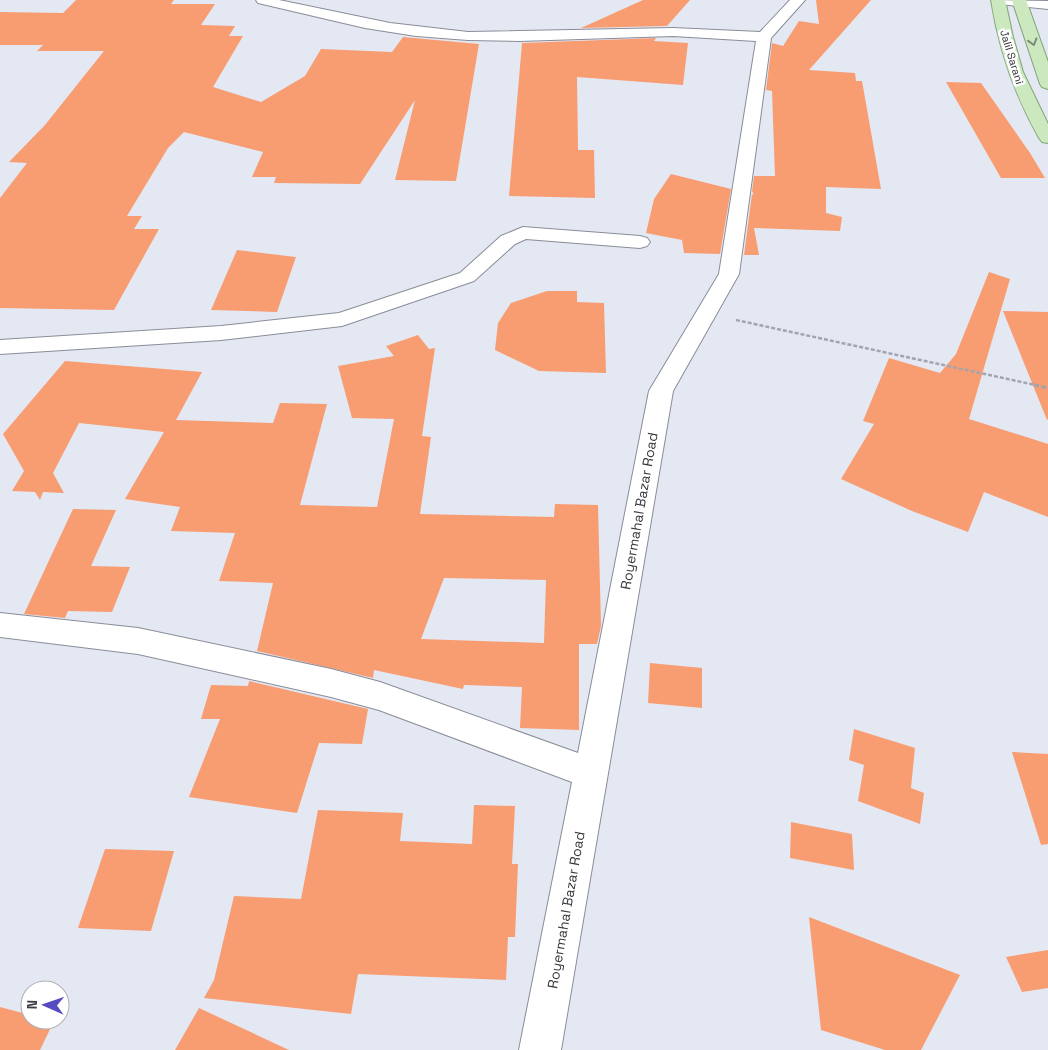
<svg xmlns="http://www.w3.org/2000/svg" width="1048" height="1050" viewBox="0 0 1048 1050" font-family="'Space Grotesk',sans-serif">
<style>
.building{fill:#f89c72;fill-rule:evenodd}
.lines{fill:none;stroke-linecap:round;stroke-linejoin:round}
.minor-casing{stroke:#8a8d98;stroke-width:2}
.major-casing{stroke:#82a277;stroke-width:2}
.path-far1{stroke:#a2a5ae;stroke-width:2.5;stroke-dasharray:4 2;stroke-linecap:butt}
.path{stroke:#a2a5ae;stroke-width:3;stroke-dasharray:5 2.5;stroke-linecap:butt}
.minor{fill:#fff;fill-rule:evenodd}
.major{fill:#cbe8bf;fill-rule:evenodd}
.oneway{stroke:#7b8979}
.labels{text-anchor:middle;dominant-baseline:central;stroke-width:5;stroke-linejoin:round;paint-order:stroke}
.far-street-label{font-size:11px;fill:#3a3b40;stroke:#fff}
.street-label{font-size:14px;fill:#3a3b40;stroke:#fff}
</style>
<rect width="100%" height="100%" fill="#e4e8f3"/>
<path class="building" d="M76 0H174L171 4H215L201 25 235 26 229 36H243L213 87 261 102 305 76 321 49 392 52 403 37 479 44 456 181 395 180 415 100 360 184 274 183 276 177H252L263 152 184 132 168 148 127 216H142L134 229H159L114 310 0 308V198L27 163 9 162 45 125 104 51H37L43 45H0V12L63 13Z
M643 0H690L667 26 581 28Z
M816 0H871L809 70 855 73 856 81H862L881 189 826 187V213L842 217 840 231 754 228 759 255H744L752 194 754 195 752 191 754 176H775L772 91 766 90 772 43 783 46 799 21 819 24Z
M656 38 654 41 688 43 683 85 577 77 578 150H594L595 198 509 196 522 43Z
M946 82 981 83 1030 153 1045 178H1001Z
M671 174 731 189 720 254 684 253 682 240 646 233 654 199Z
M237 250 296 257 277 312 211 310Z
M989 272 1010 279 969 419 1048 444V517L984 492 968 532 912 511 841 479 874 424 863 421 889 358 940 373 956 354Z
M547 291H577V302L604 303 606 373 539 371 495 350 498 323 511 303Z
M1003 311 1048 312V419L1047 420Z
M418 335 429 349 435 348 422 436 431 437 420 514 554 517 555 504 598 505 601 626 597 644H579V730L520 728 522 687 464 685 463 689 374 670 373 678 257 651 273 583 219 581 235 533 171 531 180 507 125 499 164 432 79 423 53 473 64 493 43 492 40 500 35 492 12 491 24 471 3 434 65 361 202 372 176 420 273 423 280 403 327 404 300 505 377 507 394 419 352 418 338 366 394 356 386 346ZM444 578 546 580 544 643 421 639Z
M73 509 116 510 91 566 130 567 112 612 68 611 65 618 24 614Z
M650 663 702 668V708L648 703Z
M249 681 368 709 362 744 319 743 297 813 189 797 220 719H201L211 685 248 686Z
M854 729 915 748 911 788 924 793 920 824 858 801 864 765 849 760Z
M1012 752 1048 754V844L1041 845Z
M474 805 515 806 512 864H518L515 937H508L506 980 358 974 351 1014 204 998 214 980 234 896 301 899 318 810 403 813 400 841 472 844Z
M791 822 852 834 854 870 790 858Z
M105 849 174 851 151 931 78 928Z
M809 917 960 975 921 1050H885L821 1030Z
M1048 950V988L1022 992 1006 957Z
M0 1007 30 1015V1020L54 1021 40 1050H0Z
M199 1008 289 1050H175Z"/>
<g class="lines">
<g class="minor-casing">
<path id="minor" d="M256 0H279L390 23 468 32 673 28 760 32 790 0H805L771 38 739 274 673 391 561 1050H519L572 782 379 710 331 697 138 654 0 637V613L138 628 331 669 380 682 578 753 649 391 719 274 756 41 673 36 519 41 468 40 416 36 365 28 258 3Z
M992 0 1048 1V9L999 4Z
M523 227 640 236 647 238 650 242 647 246 640 248 526 239 515 244 474 281 342 326 221 340 0 354V340L221 326 339 313 460 273 501 236Z"/>
</g>
<g class="major-casing">
<path id="major" d="M991 0H1005L1013 37 1023 72 1048 124V143L1042 142 1039 138C1014 94 999 50 991 0Z
M1012 0H1026L1048 62V89L1042 87 1040 84Z"/>
</g>
<path class="path-far1" d="M736 320 1040 386"/>
<path class="path" d="M1034 385 1048 388"/>
<use href="#minor" class="minor"/>
<use href="#major" class="major"/>
</g>
<defs><path id="oneway-chevron" d="M-2-3.5L2.5 0L-2 3.5" fill="none" stroke-width="1.6" stroke-linecap="round" stroke-linejoin="round" transform="scale(1.25)"/></defs>
<use class="oneway" href="#oneway-chevron" transform="translate(1033 42) rotate(73)"/>
<g class="labels">
<g class="far-street-label">
<text transform="translate(1012 57) rotate(73)">Jalil Sarani</text>
</g>
<g class="street-label">
<text transform="translate(639 511) rotate(-80)">Royermahal Bazar Road</text>
<text transform="translate(566 910) rotate(-80)">Royermahal Bazar Road</text>
</g>
</g>
<g transform="translate(45 1005) rotate(272)"><circle r="24" fill="#ffffff" stroke="#b0b1b3"/>
<path d="M0-4L9 19L0 12L-9 19Z" fill="#574bc2"/>
<text y="-8" font-size="14" font-weight="bold" text-anchor="middle" fill="#3a3b40">N</text>
</g>
</svg>
